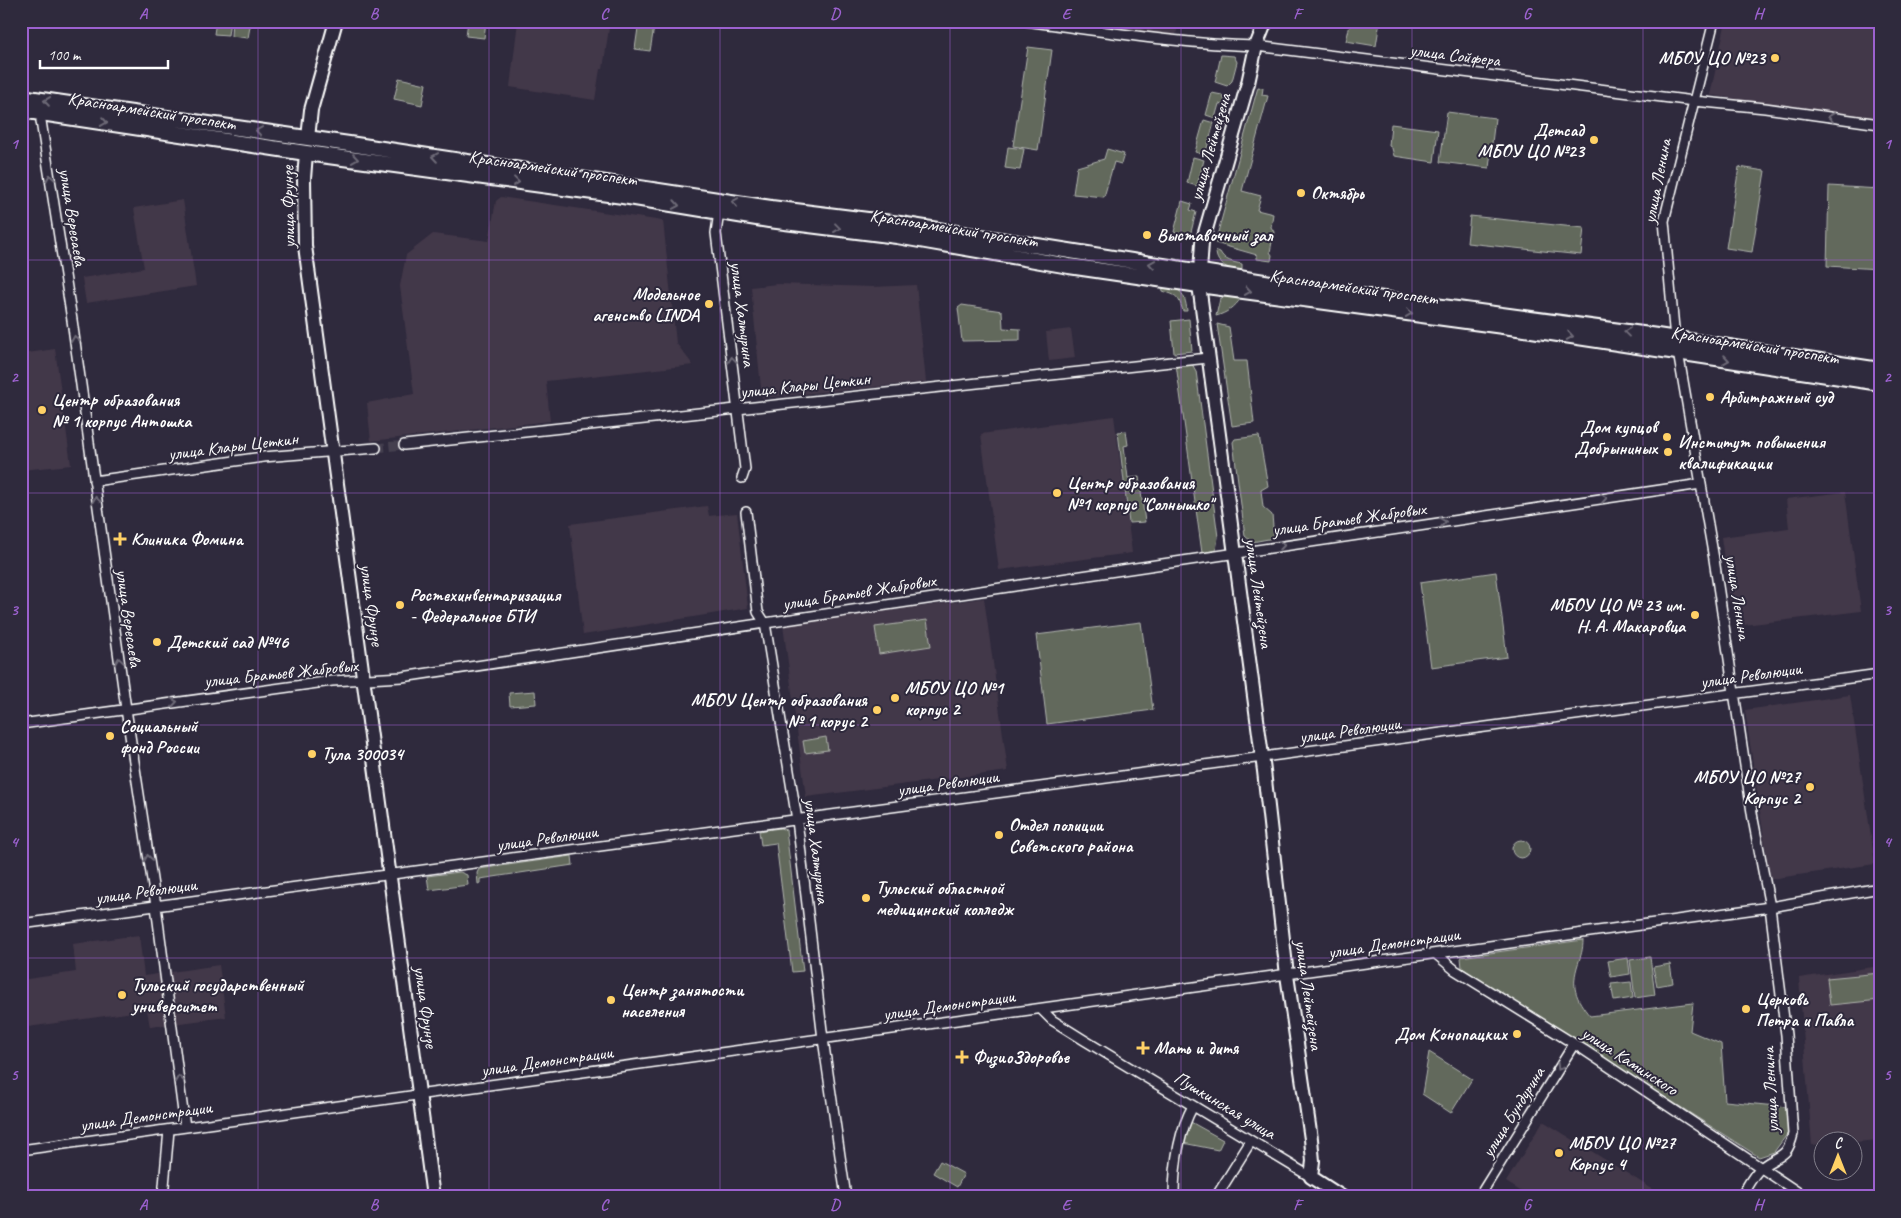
<svg xmlns="http://www.w3.org/2000/svg" width="1901" height="1218" viewBox="0 0 1901 1218" font-family="Caveat,sans-serif">
<style>
.built{fill:#433849}
.green{fill:#62695c;stroke:#b0b4ae}
.lines{fill:none;stroke-linecap:round;stroke-linejoin:round}
.street-tunnel{stroke:#443f50;stroke-width:9;stroke-dasharray:9 4.5;stroke-linecap:butt}
.street-casing{stroke:#fff;stroke-width:12}
.secondary-casing{stroke:#fff;stroke-width:16}
.primary-casing{stroke:#fff;stroke-width:18}
.street{stroke:#2f2a3d;stroke-width:9}
.secondary{stroke:#2f2a3d;stroke-width:12}
.primary{stroke:#2f2a3d;stroke-width:14}
.oneway{stroke:#6d6a77}
.grid{fill:none;stroke:#9c61cf;stroke-width:1;stroke-opacity:0.55}
.poi-dot{fill:#ffd166;stroke:#2f2a3d;stroke-width:2}
.labels{text-anchor:middle;dominant-baseline:central;stroke-width:4;stroke-linejoin:round;paint-order:stroke}
.street-label{font-size:18px;fill:#fff;stroke:#2f2a3d}
.poi-label{font-size:18px;font-weight:bold;fill:#fff;stroke:#2f2a3d;text-anchor:start}
.neatline{fill:none;stroke:#9c61cf;stroke-width:2}
.grid-label{font-size:16px;text-anchor:middle;font-weight:bold;fill:#9c61cf}
</style>
<rect width="100%" height="100%" fill="#2f2a3d"/>
<filter id="ink" filterUnits="userSpaceOnUse"><feTurbulence type="fractalNoise" baseFrequency=".02" numOctaves="2"/><feDisplacementMap in="SourceGraphic" scale="10" xChannelSelector="R" yChannelSelector="G"/><feConvolveMatrix kernelMatrix="1 2 1 2 8 2 1 2 1" color-interpolation-filters="sRGB"/></filter>
<g filter="url(#ink)">
<path class="built" d="M518 21H610L603 69H600L595 100 510 87Z
M1060 21H1180L1175 37Z
M1726 21H1880V120L1710 95Z
M501 197 663 221 676 343 693 365 546 381 550 421 371 441 367 403 414 394 400 286 406 255 433 234 489 241 496 201Z
M183 200 196 286 86 303 82 278 144 268 134 208Z
M777 284 873 287 916 285 926 382 762 398 751 287Z
M1071 329 1075 358 1049 361 1046 332Z
M55 349 71 465 21 470V354Z
M1114 416 1132 553 999 570 981 434Z
M1845 492 1861 611 1744 625 1741 601 1730 603 1721 537 1789 528 1786 499Z
M707 506 709 516 737 513 748 608 583 635 570 524Z
M984 598 1008 771 806 797 783 625Z
M1850 695 1875 864 1770 879 1745 710Z
M139 935 144 976 219 965 226 1017 150 1027 147 1010 21 1028V980L76 972 73 944Z
M1880 966V1140L1854 1142V1140H1824L1823 1144 1812 1145 1799 978Z
M1543 1121 1665 1197H1530L1506 1182Z"/>
<path class="green" d="M216 21H230L228 35 214 34Z
M232 21H251L248 38 231 36Z
M468 21H486L484 38 466 36Z
M639 21H655L650 51 635 49Z
M1351 21H1380L1376 46 1346 41Z
M1028 47 1052 50 1038 150 1013 146Z
M1221 55 1234 56 1237 62 1232 81 1227 86 1215 82Z
M399 78 426 84 422 105 394 99Z
M1258 87 1263 88 1262 95 1268 96 1242 191 1261 196 1257 210 1273 214 1271 227 1274 232 1270 252 1272 255 1271 261 1257 259V255L1215 243Z
M1212 93 1222 95 1226 102V106L1219 104 1215 118 1206 115Z
M1447 112 1495 118 1489 168 1440 162Z
M1204 120 1214 123 1205 155 1195 152Z
M1391 124 1438 130 1434 162 1394 156 1392 148 1389 146Z
M1008 147 1024 149 1020 170 1005 168Z
M1107 149 1124 154 1121 164 1114 162 1104 197 1073 194 1077 167 1104 159Z
M1193 157 1204 160 1197 186 1187 183Z
M1739 167 1765 171 1752 252 1726 248Z
M1829 186 1880 189V269L1827 266Z
M1182 201 1192 204 1190 210 1196 212 1190 236 1174 232Z
M1470 216 1584 228 1581 255 1467 243Z
M1216 251 1220 252C1225 261 1232 262 1242 264V271C1230 269 1216 266 1216 251Z
M1162 285C1180 288 1185 292 1187 311H1183C1178 296 1178 296 1163 291Z
M1226 296 1241 298C1235 307 1227 313 1216 316L1220 299Z
M962 305 1002 311 1003 328 1020 329V340L962 341 958 308Z
M1189 319 1192 351 1174 353 1171 321Z
M1217 324 1229 327 1234 361H1247L1254 423 1232 426Z
M1184 363 1192 364 1196 371 1218 537 1216 550 1202 553 1176 364Z
M1126 431 1128 445 1124 446 1128 478 1139 477 1145 522 1129 523 1118 432Z
M1259 436 1268 486 1261 490 1263 507 1272 515 1274 538 1252 542 1245 536 1233 442 1235 439Z
M1496 572 1507 657 1431 667 1420 583Z
M927 620 931 646 879 654 875 627Z
M1141 622 1153 710 1047 724 1036 635Z
M535 691 536 704 510 706 509 693Z
M826 737 828 750 805 753 803 741Z
M780 828 786 830 803 971 792 972 776 843 761 845 759 831Z
M1512 849a9 9 0 1 1 18 0a9 9 0 1 1-18 0Z
M572 856 573 865 480 879V883L478 884 477 873 479 869Z
M460 872 467 875 468 885 429 890 427 876Z
M1583 940C1583 950 1581 955 1578 964 1571 986 1575 998 1590 1016L1693 1003 1690 1031 1721 1044 1725 1101 1786 1107 1788 1133 1774 1152 1759 1157 1462 968 1461 957Z
M1650 957 1655 995 1635 998 1630 960Z
M1628 958 1630 974 1611 977 1608 961Z
M1670 964 1673 983 1657 986 1653 967Z
M1880 973V1000L1830 1005 1827 978Z
M1631 982 1633 998 1614 1001 1611 984Z
M1429 1052 1472 1079 1451 1113 1422 1094Z
M1189 1121 1223 1140 1218 1150 1183 1143Z
M940 1161 964 1174 957 1187 933 1173Z"/>
<g class="lines">
<path class="street-tunnel" d="M376 448 404 445"/>
<g class="street-casing">
<path id="street" d="M1025 21C1102 31 1179 44 1256 46L1694 101 1765 108 1880 124
M42 113 41 121 72 320 126 709 156 906 185 1127
M719 212 716 233 745 469 742 478
M1675 339 1664 221 1714 21
M1678 352 1714 559 1753 819 1770 907 1786 1035 1793 1134C1787 1159 1779 1154 1762 1167 1753 1174 1747 1187 1741 1197
M404 445 1208 358
M94 481 263 457 376 448
M746 512 758 612 765 623 797 820 823 1039 846 1197
M21 724 332 681 402 677 1701 484
M21 924 1880 674
M1436 954 1455 970 1584 1050 1805 1197
M1041 1009 1052 1020 1084 1040 1311 1177
M21 1150 1770 907 1880 888
M163 1197 169 1130
M1174 1197C1174 1166 1178 1133 1193 1106
M1216 1197 1251 1141
M1479 1197 1574 1044"/>
</g>
<g class="secondary-casing">
<path id="secondary" d="M308 138 311 110 336 21
M306 153 304 179 305 246 433 1197
M1200 271 1202 243 1248 83 1256 46 1266 21
M1199 285 1264 771 1287 975 1311 1139 1313 1161 1311 1177 1342 1197"/>
</g>
<g class="primary-casing">
<path id="primary" d="M21 97 356 145 771 208 900 224 1302 288 1657 336 1880 370
M21 110 306 153 623 196 769 220 897 236 1069 266 1199 285 1525 329 1880 383"/>
</g>
<use href="#street" class="street"/>
<use href="#secondary" class="secondary"/>
<use href="#primary" class="primary"/>
</g>
<defs><path id="oneway-chevron" d="M-2-3.5L2.5 0L-2 3.5" fill="none" stroke-width="1.6" stroke-linecap="round" stroke-linejoin="round" transform="scale(1.25)"/></defs>
<g class="oneway">
<use href="#oneway-chevron" transform="translate(47 101) rotate(-172)"/>
<use href="#oneway-chevron" transform="translate(1831 117) rotate(-172)"/>
<use href="#oneway-chevron" transform="translate(104 122) rotate(9)"/>
<use href="#oneway-chevron" transform="translate(259 131) rotate(-172)"/>
<use href="#oneway-chevron" transform="translate(435 157) rotate(-172)"/>
<use href="#oneway-chevron" transform="translate(355 159) rotate(8)"/>
<use href="#oneway-chevron" transform="translate(50 178) rotate(-99)"/>
<use href="#oneway-chevron" transform="translate(516 182) rotate(7)"/>
<use href="#oneway-chevron" transform="translate(735 202) rotate(-171)"/>
<use href="#oneway-chevron" transform="translate(676 205) rotate(10)"/>
<use href="#oneway-chevron" transform="translate(837 228) rotate(7)"/>
<use href="#oneway-chevron" transform="translate(1152 264) rotate(-171)"/>
<use href="#oneway-chevron" transform="translate(1248 291) rotate(8)"/>
<use href="#oneway-chevron" transform="translate(1409 313) rotate(8)"/>
<use href="#oneway-chevron" transform="translate(1627 332) rotate(-173)"/>
<use href="#oneway-chevron" transform="translate(1570 336) rotate(9)"/>
<use href="#oneway-chevron" transform="translate(75 339) rotate(-98)"/>
<use href="#oneway-chevron" transform="translate(732 360) rotate(-97)"/>
<use href="#oneway-chevron" transform="translate(1726 360) rotate(9)"/>
<use href="#oneway-chevron" transform="translate(1604 498) rotate(-8)"/>
<use href="#oneway-chevron" transform="translate(96 500) rotate(-98)"/>
<use href="#oneway-chevron" transform="translate(1443 522) rotate(-8)"/>
<use href="#oneway-chevron" transform="translate(1282 545) rotate(-8)"/>
<use href="#oneway-chevron" transform="translate(119 661) rotate(-98)"/>
<use href="#oneway-chevron" transform="translate(174 702) rotate(-8)"/>
<use href="#oneway-chevron" transform="translate(148 858) rotate(-99)"/>
<use href="#oneway-chevron" transform="translate(1560 1067) rotate(122)"/>
<use href="#oneway-chevron" transform="translate(179 1079) rotate(-98)"/>
</g>
</g>
<path class="grid" d="M258 21V1197M489 21V1197M720 21V1197M950 21V1197M1181 21V1197M1412 21V1197M1643 21V1197M21 260H1880M21 493H1880M21 725H1880M21 958H1880"/>
<g class="poi-dot">
<circle cx="1775" cy="58" r="5"/>
<circle cx="1594" cy="140" r="5"/>
<circle cx="1301" cy="193" r="5"/>
<circle cx="1147" cy="235" r="5"/>
<circle cx="709" cy="304" r="5"/>
<circle cx="1710" cy="397" r="5"/>
<circle cx="42" cy="410" r="5"/>
<circle cx="1667" cy="437" r="5"/>
<circle cx="1668" cy="452" r="5"/>
<circle cx="1057" cy="493" r="5"/>
<path d="M117.5 531.5h5v5h5v5h-5v5h-5v-5h-5v-5h5z"/>
<circle cx="400" cy="605" r="5"/>
<circle cx="1695" cy="615" r="5"/>
<circle cx="157" cy="642" r="5"/>
<circle cx="895" cy="698" r="5"/>
<circle cx="877" cy="710" r="5"/>
<circle cx="110" cy="736" r="5"/>
<circle cx="312" cy="754" r="5"/>
<circle cx="1810" cy="787" r="5"/>
<circle cx="999" cy="835" r="5"/>
<circle cx="866" cy="898" r="5"/>
<circle cx="122" cy="995" r="5"/>
<circle cx="611" cy="1000" r="5"/>
<circle cx="1746" cy="1009" r="5"/>
<circle cx="1517" cy="1034" r="5"/>
<path d="M1140.5 1040.5h5v5h5v5h-5v5h-5v-5h-5v-5h5z"/>
<path d="M959.5 1049.5h5v5h5v5h-5v5h-5v-5h-5v-5h5z"/>
<circle cx="1559" cy="1153" r="5"/>
</g>
<g class="labels">
<g class="street-label">
<text transform="translate(1455 55) rotate(7)">улица Сойфера</text>
<text transform="translate(152 111) rotate(9)">Красноармейский проспект</text>
<text transform="translate(1210 147) rotate(-74)">улица Лейтейзена</text>
<text transform="translate(553 168) rotate(8)">Красноармейский проспект</text>
<text transform="translate(1657 181) rotate(-79)">улица Ленина</text>
<text transform="translate(288 207) rotate(-91)">улица Фрунзе</text>
<text transform="translate(73 217) rotate(81)">улица Вересаева</text>
<text transform="translate(954 228) rotate(9)">Красноармейский проспект</text>
<text transform="translate(1354 287) rotate(8)">Красноармейский проспект</text>
<text transform="translate(743 314) rotate(83)">улица Халтурина</text>
<text transform="translate(1755 345) rotate(9)">Красноармейский проспект</text>
<text transform="translate(805 385) rotate(-6)">улица Клары Цеткин</text>
<text transform="translate(233 446) rotate(-7)">улица Клары Цеткин</text>
<text transform="translate(1349 519) rotate(-8)">улица Братьев Жабровых</text>
<text transform="translate(859 592) rotate(-9)">улица Братьев Жабровых</text>
<text transform="translate(1259 593) rotate(82)">улица Лейтейзена</text>
<text transform="translate(1738 597) rotate(81)">улица Ленина</text>
<text transform="translate(372 605) rotate(82)">улица Фрунзе</text>
<text transform="translate(129 618) rotate(82)">улица Вересаева</text>
<text transform="translate(281 673) rotate(-6)">улица Братьев Жабровых</text>
<text transform="translate(1751 675) rotate(-8)">улица Революции</text>
<text transform="translate(1350 730) rotate(-8)">улица Революции</text>
<text transform="translate(948 783) rotate(-8)">улица Революции</text>
<text transform="translate(547 838) rotate(-8)">улица Революции</text>
<text transform="translate(817 851) rotate(83)">улица Халтурина</text>
<text transform="translate(146 891) rotate(-8)">улица Революции</text>
<text transform="translate(1394 943) rotate(-8)">улица Демонстрации</text>
<text transform="translate(1309 995) rotate(82)">улица Лейтейзена</text>
<text transform="translate(949 1005) rotate(-8)">улица Демонстрации</text>
<text transform="translate(426 1007) rotate(82)">улица Фрунзе</text>
<text transform="translate(547 1061) rotate(-8)">улица Демонстрации</text>
<text transform="translate(1630 1061) rotate(33)">улица Каминского</text>
<text transform="translate(1770 1090) rotate(-93)">улица Ленина</text>
<text transform="translate(1225 1105) rotate(31)">Пушкинская улица</text>
<text transform="translate(1513 1112) rotate(-58)">улица Бундурина</text>
<text transform="translate(146 1116) rotate(-8)">улица Демонстрации</text>
</g>
<g class="poi-label">
<text x="1765" y="58" text-anchor="end">МБОУ ЦО №23</text>
<text x="1584" y="130" text-anchor="end">Детсад<tspan x="1584" dy="21">МБОУ ЦО №23</tspan></text>
<text x="1311" y="193">Октябрь</text>
<text x="1157" y="235">Выставочный зал</text>
<text x="699" y="294" text-anchor="end">Модельное<tspan x="699" dy="21">агенство LINDA</tspan></text>
<text x="1720" y="397">Арбитражный суд</text>
<text x="52" y="400">Центр образования<tspan x="52" dy="21">№ 1 корпус Антошка</tspan></text>
<text x="1657" y="427" text-anchor="end">Дом купцов<tspan x="1657" dy="21">Добрыниных</tspan></text>
<text x="1678" y="442">Институт повышения<tspan x="1678" dy="21">квалификации</tspan></text>
<text x="1067" y="483">Центр образования<tspan x="1067" dy="21">№1 корпус "Солнышко"</tspan></text>
<text x="131" y="539">Клиника Фомина</text>
<text x="410" y="595">Ростехинвентаризация<tspan x="410" dy="21">- Федеральное БТИ</tspan></text>
<text x="1685" y="605" text-anchor="end">МБОУ ЦО № 23 им.<tspan x="1685" dy="21">Н. А. Макаровца</tspan></text>
<text x="167" y="642">Детский сад №46</text>
<text x="905" y="688">МБОУ ЦО №1<tspan x="905" dy="21">корпус 2</tspan></text>
<text x="867" y="700" text-anchor="end">МБОУ Центр образования<tspan x="867" dy="21">№ 1 корус 2</tspan></text>
<text x="120" y="726">Социальный<tspan x="120" dy="21">фонд России</tspan></text>
<text x="322" y="754">Тула 300034</text>
<text x="1800" y="777" text-anchor="end">МБОУ ЦО №27<tspan x="1800" dy="21">Корпус 2</tspan></text>
<text x="1009" y="825">Отдел полиции<tspan x="1009" dy="21">Советского района</tspan></text>
<text x="876" y="888">Тульский областной<tspan x="876" dy="21">медицинский колледж</tspan></text>
<text x="132" y="985">Тульский государственный<tspan x="132" dy="21">университет</tspan></text>
<text x="621" y="990">Центр занятости<tspan x="621" dy="21">населения</tspan></text>
<text x="1756" y="999">Церковь<tspan x="1756" dy="21">Петра и Павла</tspan></text>
<text x="1507" y="1034" text-anchor="end">Дом Конопацких</text>
<text x="1154" y="1048">Мать и дитя</text>
<text x="973" y="1057">ФизиоЗдоровье</text>
<text x="1569" y="1143">МБОУ ЦО №27<tspan x="1569" dy="21">Корпус 4</tspan></text>
</g>
</g>
<rect width="1901" height="1218" fill="none" stroke="#2f2a3d" stroke-width="55"/>
<g transform="translate(1838 1156)"><circle r="24" fill="#2f2a3d" stroke="#827f8b"/>
<path d="M0-4L9 19L0 12L-9 19Z" fill="#ffd166"/>
<text y="-8" font-size="14" font-weight="bold" text-anchor="middle" fill="#ffffff">С</text>
</g>
<path d="M40 60v8h128v-8" fill="none" stroke="#ffffff" stroke-width="2.5"/>
<text x="48" y="60" font-size="15" fill="#ffffff" stroke="#2f2a3d" stroke-width="4" paint-order="stroke">100 m</text>
<rect x="28" y="28" width="1846" height="1162" class="neatline"/>
<g class="grid-label">
<text x="143" y="19">A</text>
<text x="374" y="19">B</text>
<text x="604" y="19">C</text>
<text x="835" y="19">D</text>
<text x="1066" y="19">E</text>
<text x="1297" y="19">F</text>
<text x="1527" y="19">G</text>
<text x="1758" y="19">H</text>
<text x="14" y="149">1</text>
<text x="1887" y="149">1</text>
<text x="14" y="382">2</text>
<text x="1887" y="382">2</text>
<text x="14" y="615">3</text>
<text x="1887" y="615">3</text>
<text x="14" y="847">4</text>
<text x="1887" y="847">4</text>
<text x="14" y="1080">5</text>
<text x="1887" y="1080">5</text>
<text x="143" y="1210">A</text>
<text x="374" y="1210">B</text>
<text x="604" y="1210">C</text>
<text x="835" y="1210">D</text>
<text x="1066" y="1210">E</text>
<text x="1297" y="1210">F</text>
<text x="1527" y="1210">G</text>
<text x="1758" y="1210">H</text>
</g>
</svg>
